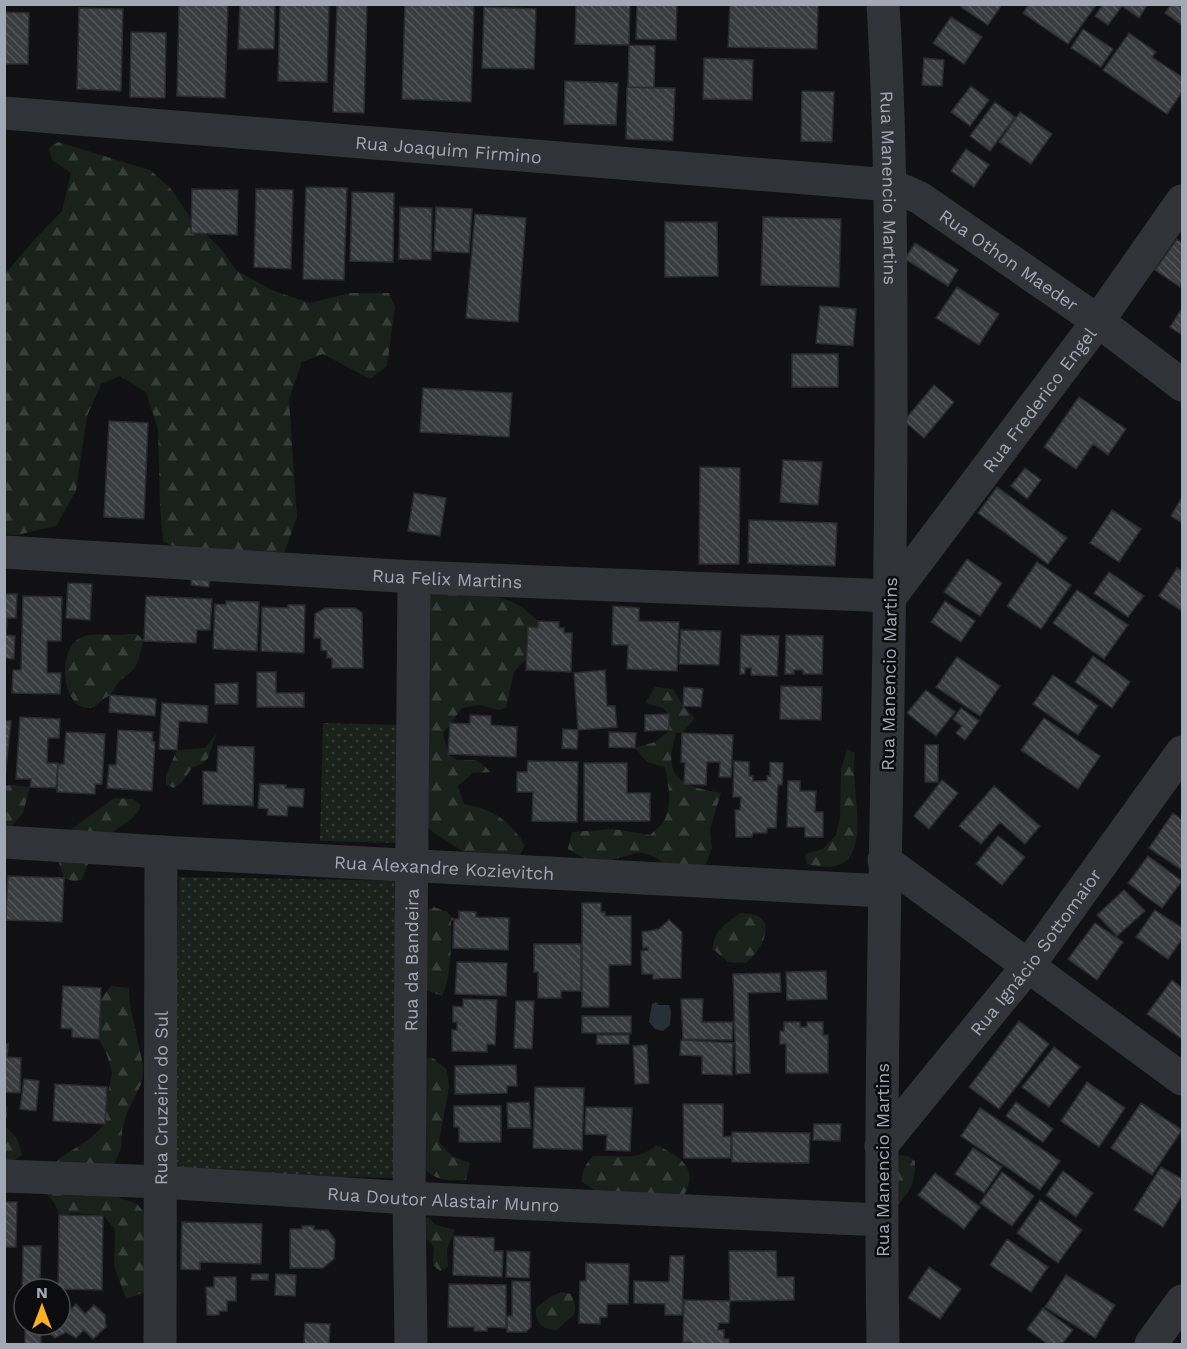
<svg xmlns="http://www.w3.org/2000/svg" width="1187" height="1349" viewBox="0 0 1187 1349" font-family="'Work Sans',sans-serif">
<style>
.grass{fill:url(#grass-dots)}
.forest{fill:url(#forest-firs)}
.water{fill:#273037}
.building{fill:url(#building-back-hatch);stroke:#2b2b2f;stroke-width:1.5}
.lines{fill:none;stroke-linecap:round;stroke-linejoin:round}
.minor{stroke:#323338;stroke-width:33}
.labels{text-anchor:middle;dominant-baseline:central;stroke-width:5;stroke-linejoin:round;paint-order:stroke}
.street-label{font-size:18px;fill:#a2a8b4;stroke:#0c0c0e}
</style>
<defs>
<pattern id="grass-dots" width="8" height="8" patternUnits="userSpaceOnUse" patternTransform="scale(1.5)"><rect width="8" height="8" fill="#19211a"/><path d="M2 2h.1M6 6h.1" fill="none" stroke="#373e39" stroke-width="1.8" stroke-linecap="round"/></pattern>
<pattern id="forest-firs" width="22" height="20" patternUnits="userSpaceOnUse" patternTransform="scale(1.5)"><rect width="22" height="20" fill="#19211a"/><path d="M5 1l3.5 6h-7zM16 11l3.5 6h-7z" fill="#373e39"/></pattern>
<pattern id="building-back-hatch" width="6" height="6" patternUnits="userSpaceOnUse" patternTransform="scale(1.5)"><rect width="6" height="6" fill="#3b3c40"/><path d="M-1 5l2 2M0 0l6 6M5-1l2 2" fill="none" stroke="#545559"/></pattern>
</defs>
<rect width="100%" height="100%" fill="#111113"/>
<path class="grass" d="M323 723 404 725 402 843 320 841Z
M179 877 408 881 402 1178 173 1174Z"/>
<path class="forest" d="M58 142 150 170 171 189 192 220 220 248 237 271 272 290 309 303 350 293H389L395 307 387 366 370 379 323 354 302 362 289 399 297 517 284 554H190L163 541 160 506 158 429 146 392 120 376 101 384 87 416 76 491 56 526 17 535 5 534V274L35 239 62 211 71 173 52 160 49 148Z
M427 592C457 593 493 590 520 606 526 610 532 616 538 621L540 645 514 672 506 708 499 710 480 705 462 708 443 734 448 754 457 760H476L492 772 473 773 458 786 464 804C493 809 509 820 525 845L517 861 464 852 434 833 421 821Z
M128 634H137L144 641C140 649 140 659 135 667 131 674 122 677 118 683 115 686 114 691 111 694 108 697 106 697 103 699 98 703 95 709 88 708 61 706 58 652 78 639 90 631 113 637 128 634Z
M655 687 673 689 683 706 695 718 682 733H676C662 778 680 786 721 793L710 829 712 848 706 864 689 870H671L657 858 640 852 604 862 585 859 568 849 572 832 613 829 650 835C654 831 661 826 664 821 673 805 668 783 665 767L647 762 635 748 655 742 669 731V714L663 708 645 703Z
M217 733 208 758 202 764 192 768 181 783 173 788 166 784V775L177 750 205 748Z
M847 749 855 753C848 792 884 884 807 864L805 854 823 849 836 835 840 818 841 769Z
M11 785 30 787 23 813 11 827 5 865V786Z
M114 798 133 799 141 805C136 821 118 826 106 838 94 849 87 864 82 880L73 881 64 878 59 863V854L65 834Z
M434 907 447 912 454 919 451 921C451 944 452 975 442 996L426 990 425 911Z
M741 913C780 913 766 946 746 963L728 962 713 949C713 931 727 922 741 913Z
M111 986 129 988 130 1005 143 1065 142 1082 127 1113 122 1130 121 1148 114 1165 115 1196 137 1204 150 1219 145 1292 126 1299 114 1265 115 1230 104 1216 76 1213 59 1215 55 1204 44 1190 49 1172 60 1158 91 1138 105 1124V1108L112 1073 107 1055 99 1039 98 1019 99 1001Z
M414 1057 433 1058 447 1070 449 1087 439 1142 452 1156 470 1163 466 1180C448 1181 432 1181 421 1164 416 1157 415 1072 414 1057Z
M5 1105 8 1107 5 1126 17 1138 22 1155 5 1166Z
M656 1145C681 1156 701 1170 682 1198L598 1192 582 1182C582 1170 585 1165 593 1156 616 1154 638 1163 656 1145Z
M898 1155 908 1156 915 1161C916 1191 904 1197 885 1218Z
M419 1217 429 1218 436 1225 455 1230 447 1249 448 1267 440 1271 433 1265 434 1247 428 1240 420 1237Z
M561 1292 571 1294C582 1318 570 1315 557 1330 542 1330 535 1323 536 1308L550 1297Z"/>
<path class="water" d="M656 1002 659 1005H669L671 1011 670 1025 663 1031 655 1029 649 1022 652 1004Z"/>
<path class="building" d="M179 4H228L225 98 177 96Z
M240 4H275L274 49H238Z
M280 4H329L327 82 278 81Z
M337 4H367L364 113 333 112Z
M405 4 474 6 471 102 402 99Z
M576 4H630L629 45 575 44Z
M637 4H677L676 40 636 39Z
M730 4 818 5 817 49 728 47Z
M963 4H999L1001 6 988 25 961 7Z
M1029 4H1097L1068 44 1023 13Z
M1103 4H1148L1139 18 1122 6 1108 25 1095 16Z
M1171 4H1182V25L1165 13Z
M484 7 536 9 534 69 482 68Z
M79 8 123 9 121 91 77 89Z
M4 12 29 13 28 64H4Z
M951 17 982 37 964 64 933 43Z
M1083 29 1113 49 1101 67 1071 48Z
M131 32 166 33 165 98 130 97Z
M1129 33 1156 52 1152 57 1182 77V92L1167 114 1103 70Z
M629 45 655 46 654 88 628 87Z
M704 58 753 60 752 100 703 99Z
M924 58 944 60 942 86 922 85Z
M565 81 618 83 616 125 564 124Z
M971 86 989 100 970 126 951 112Z
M627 87 675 88 673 141 626 139Z
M802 91 834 92 832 142 801 141Z
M995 102 1015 117 990 151 970 136Z
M1020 112 1052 134 1031 164 999 142Z
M966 149 989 165 974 187 951 171Z
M306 187 347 188 344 280 303 279Z
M192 189 238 190 237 235 191 233Z
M256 189 293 190 291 269 254 267Z
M352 192 394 193 393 262 350 261Z
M400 207 432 208 431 260 399 259Z
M436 207 472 209 469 253 434 251Z
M475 214 526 218 518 322 466 318Z
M763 217 841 219 839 287 761 285Z
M665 222H717L718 276 665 277Z
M1177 239 1182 243V283L1180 287 1155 270Z
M915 243 958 270 948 286 905 259Z
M957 287 999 314 979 345 936 318Z
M820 306 856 309 853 346 816 343Z
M1182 308V335L1170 327Z
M792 354H838V387H792Z
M934 385 954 402 924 438 904 421Z
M423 388 512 393 509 437 420 432Z
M1079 397 1126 429 1108 455 1093 444 1076 469 1044 447Z
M109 421 148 423 144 519 104 517Z
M783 460 822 462 818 505 780 502Z
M700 467 740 468 739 564H699Z
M1025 468 1041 480 1027 499 1011 486Z
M997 487 1067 538 1048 564 978 513Z
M414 493 446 498 440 536 408 531Z
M1182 497V523L1171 516Z
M1112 510 1141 529 1119 562 1090 543Z
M749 520 837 523 835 566 748 563Z
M967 559 1002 583 980 616 944 592Z
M1037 562 1071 585 1041 629 1007 606Z
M1177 568 1182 571V611L1159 596Z
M192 572 210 574 209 587 191 585Z
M1109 572 1144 596 1128 617 1094 593Z
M68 583 92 584 90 620 66 618Z
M1077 590 1128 625 1104 659 1053 623Z
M4 594H17L16 618H7L6 635 15 636 14 659 4 658Z
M23 596 62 597 61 641H47V673H61L60 694 12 693 13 670H21Z
M146 596 212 599 210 630H197L196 643 144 641Z
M226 601 259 602 257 651 213 649 215 604 226 605Z
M945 601 975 621 961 642 931 622Z
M288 605H305L304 653 261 651 262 607 288 608Z
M613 606 639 608V621L679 622 677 671 627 669 628 645H612Z
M325 608H355L362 613 363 668H332V658H327V651L321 650V638H314L315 614Z
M538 621 559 622V628H564V633H572L571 672 526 670 528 627 538 628Z
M681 630 721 631 719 665 679 664Z
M741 635 779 636 777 676 751 675V668H745V674H740Z
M786 635 823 636 822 674H803V670H794V674H785Z
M1093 656 1130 682 1112 708 1075 682Z
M957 657 1000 686 980 716 936 687Z
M605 670 607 706H615L617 727 578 730 574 673Z
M257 672H276V693H304V707H257Z
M1053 675 1098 706 1078 735 1033 704Z
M238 683V704H215V684Z
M781 686 822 687 821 720 780 719Z
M684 687 703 689 701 707 683 706Z
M926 690 955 712 936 736 907 713Z
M110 695 156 699 155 716 109 712Z
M162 703 208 706 207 723 179 721 177 750 159 749Z
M961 708 979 721 965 740 956 733 962 726 953 719Z
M669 714V730L645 731V715Z
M470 715 491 716V725L517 727 516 757 448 754 450 723 470 724Z
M20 717 60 719 59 738H48L47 763H58L56 788 30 787 31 779H16Z
M1044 718 1100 756 1078 789 1021 750Z
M4 721H11L4 785Z
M563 729 578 730 577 749 562 748Z
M118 730 153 732 152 741 155 742 152 791 107 788 109 765H116Z
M66 732 105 734 102 784H95V794L57 792 58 764H64Z
M609 732 636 733 635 748 609 747Z
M682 733 733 735 731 777H719L720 762H707L706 785 684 784 685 763 681 762Z
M925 745H938V782H925Z
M218 746 254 747 253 806 203 804V771L217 772Z
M528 761 578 762 577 822 532 821 533 792H517V772H527Z
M734 761 749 762V776H753V781H767V776H770V762L783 763 782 785H778L776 828H767V833H753L752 837H736L735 810H740L741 797H733Z
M584 763H627V793H650V821H584Z
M942 780 958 793 929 829 914 816Z
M788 781H800V791H816L815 812H823V837H805V827H787Z
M260 784 286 785 285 788 304 789 303 807 288 806 287 816 267 815 268 809 258 808Z
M994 786 1040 826 1025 844 1000 822 981 844 959 826Z
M1173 813 1182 820V870L1149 848Z
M998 836 1025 857 1002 885 976 864Z
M1148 856 1182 881 1162 908 1128 883Z
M8 876 64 878 62 922 6 920Z
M1124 890 1145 911 1117 936 1097 915Z
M582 903H601V912H605V916H631V965H609V1007H582Z
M1155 910 1182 928V939L1168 959 1136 937Z
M459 911 476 912V917L509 918 508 950 453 948 454 919H459Z
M669 920 682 932 681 978 653 979V974H642L641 951 648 950V947L643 948 642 932 659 929Z
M1095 923 1123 942 1097 980 1068 959Z
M534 944H581V991H561V998H538V972H534Z
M457 962 507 963 506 996 455 994Z
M826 971 827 999 787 1000 786 972Z
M780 973 781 992 748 993 750 1073 736 1074 733 974Z
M1172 980 1182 988V1039L1147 1014Z
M63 986 101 988 99 1039 72 1037V1029L61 1028Z
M463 999 497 1000 495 1045 487 1044V1052L452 1051V1030H457V1022H453V1006L463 1007Z
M681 999H703L702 1022H733L732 1040 683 1039Z
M516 1001H534L532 1049 514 1048Z
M582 1016H631V1033H582Z
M1019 1021 1049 1044 999 1109 969 1087Z
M784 1022H800V1027H807V1022H823V1035H828V1073H786V1044H780V1031H784Z
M597 1035H629V1044H597Z
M681 1040 733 1043 732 1075 702 1074V1056L680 1055Z
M4 1044H8L7 1057 21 1058 20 1093 4 1092Z
M647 1045 649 1083 635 1084 633 1046Z
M1054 1047 1080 1067 1049 1107 1022 1087Z
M516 1065 517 1086H507V1093L455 1094V1066Z
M24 1079 39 1081 36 1111 20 1109Z
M1087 1082 1125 1108 1099 1147 1061 1121Z
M55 1084 107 1087 105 1124 53 1121Z
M535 1087 584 1088 582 1150 533 1148Z
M529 1102 531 1128H508L507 1103Z
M1016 1102 1053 1129 1043 1142 1006 1116Z
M1141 1103 1182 1130 1152 1175 1111 1148Z
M683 1104H723V1137L731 1136V1158H684Z
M454 1106H501V1142H459V1127H454Z
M586 1107 632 1108 630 1151 606 1150 607 1135 585 1134Z
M980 1108 1060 1161 1040 1190 961 1136Z
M814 1124H841L840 1141 813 1140Z
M732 1132 810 1133 809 1163 732 1162Z
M973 1148 1002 1167 984 1193 955 1174Z
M1161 1167 1182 1179V1195L1163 1227 1134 1210Z
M1063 1171 1093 1193 1076 1217 1046 1195Z
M1002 1172 1034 1196 1012 1226 980 1203Z
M935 1173 980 1207 964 1229 918 1195Z
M1040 1200 1082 1230 1058 1263 1017 1233Z
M4 1202H17L16 1247H4Z
M59 1215 103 1216 102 1290 58 1289Z
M182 1222 262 1224 261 1264 200 1262V1270L181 1269Z
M302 1226H314V1230H328L335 1240 334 1259 323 1268H290V1229H302Z
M454 1236 494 1238V1251H503L502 1277 453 1275Z
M1007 1239 1048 1267 1031 1292 990 1265Z
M23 1246H41L40 1284H54V1289H24V1303H22Z
M507 1251 530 1252 529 1278 506 1277Z
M729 1251H776L777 1277H794V1300L730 1301Z
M670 1256H684L682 1315H665V1304L634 1303V1281L669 1282Z
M586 1263 629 1264 628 1304H607V1317H600V1324L579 1323 580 1281H586Z
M929 1267 961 1289 940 1319 908 1298Z
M252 1274H268V1280H251Z
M276 1274 296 1275 295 1296 275 1295Z
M1066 1275 1115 1305 1095 1338 1045 1307Z
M214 1277H236V1301H227V1311H219V1315H207L206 1287H214Z
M512 1281 530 1282 531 1327 526 1332H507V1316H512Z
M449 1284 506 1285V1328L487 1327V1331H474V1327H448Z
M684 1300 730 1301 729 1323H719L718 1330H724V1339H729V1344H691V1342H683Z
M60 1303 68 1312 76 1304 85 1314 94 1305 105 1315 106 1327 93 1339 84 1330 76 1338 66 1332 55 1338 47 1331V1325H60Z
M1043 1308 1073 1330 1062 1344H1048L1027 1329Z
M305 1323 330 1324 329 1344H304Z
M25 1325H41V1344H25Z"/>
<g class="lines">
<g class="minor">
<path id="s1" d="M883 4C891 137 891 269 891 402 891 716 878 1030 883 1344"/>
<path id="s2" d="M4 113 891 185 920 198 1098 321 1182 385"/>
<path id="s3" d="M4 552 414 577 891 596 1098 321 1182 201"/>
<path id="s4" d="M4 842 161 852 884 891"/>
<path d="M884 860 1182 1079"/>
<path id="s5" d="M881 1146 1028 966 1182 752"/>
<path id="s6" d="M4 1176 161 1182 409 1198 881 1220"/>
<path id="s7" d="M160 1344 161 852"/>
<path id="s8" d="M411 1344 409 1198 414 577"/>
<path d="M1151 1344 1182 1301"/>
</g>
</g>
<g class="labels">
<g class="street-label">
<text stroke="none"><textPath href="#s2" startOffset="446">Rua Joaquim Firmino</textPath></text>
<text stroke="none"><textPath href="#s1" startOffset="184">Rua Manencio Martins</textPath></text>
<text stroke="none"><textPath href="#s2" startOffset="1030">Rua Othon Maeder</textPath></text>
<text stroke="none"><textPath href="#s3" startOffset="1134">Rua Frederico Engel</textPath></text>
<text stroke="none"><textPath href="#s3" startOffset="444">Rua Felix Martins</textPath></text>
<text transform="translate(889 674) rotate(-89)">Rua Manencio Martins</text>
<text stroke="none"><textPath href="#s4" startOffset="441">Rua Alexandre Kozievitch</textPath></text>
<text stroke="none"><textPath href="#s5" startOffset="248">Rua Ignácio Sottomaior</textPath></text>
<text stroke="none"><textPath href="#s8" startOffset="384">Rua da Bandeira</textPath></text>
<text stroke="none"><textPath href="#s7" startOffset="246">Rua Cruzeiro do Sul</textPath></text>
<text transform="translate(882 1160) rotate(-90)">Rua Manencio Martins</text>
<text stroke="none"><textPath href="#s6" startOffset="440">Rua Doutor Alastair Munro</textPath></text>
</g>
</g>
<rect width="1187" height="1349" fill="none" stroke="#a2a8b4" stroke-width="12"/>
<g transform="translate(42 1307)"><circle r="28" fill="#0c0c0e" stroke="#484a50" stroke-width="1.5"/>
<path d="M0-4.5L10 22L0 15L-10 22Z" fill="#fab022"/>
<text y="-9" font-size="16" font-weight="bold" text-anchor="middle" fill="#a2a8b4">N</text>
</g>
</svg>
